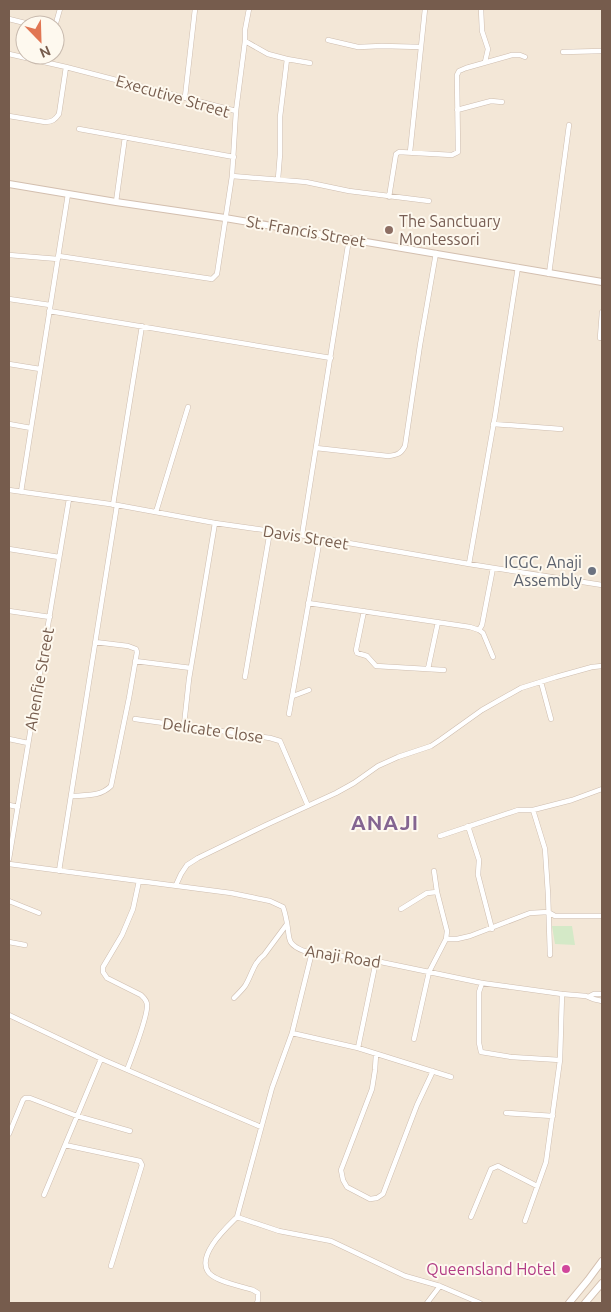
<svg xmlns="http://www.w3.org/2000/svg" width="611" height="1312" viewBox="0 0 611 1312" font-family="Ubuntu,sans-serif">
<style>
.residential{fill:#f3e7d7;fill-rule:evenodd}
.green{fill:#d4e9c7}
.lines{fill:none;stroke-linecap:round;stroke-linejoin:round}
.street-casing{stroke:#cebdaf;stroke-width:5.5}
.secondary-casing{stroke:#d3bfaf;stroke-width:8}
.street{stroke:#fff;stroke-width:4.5}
.secondary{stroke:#fff;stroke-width:6}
.education-dot{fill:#8d6e63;stroke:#fef9ef;stroke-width:2}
.worship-dot{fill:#6b7280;stroke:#fef9ef;stroke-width:2}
.hotel-dot{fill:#d1479c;stroke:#fef9ef;stroke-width:2}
.labels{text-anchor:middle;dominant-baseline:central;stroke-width:4;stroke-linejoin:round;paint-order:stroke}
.street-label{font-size:16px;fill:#765c4d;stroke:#fef9ef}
.education-label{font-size:16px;fill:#785e54;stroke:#fef9ef;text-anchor:start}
.worship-label{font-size:16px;fill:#5b616d;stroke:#fef9ef;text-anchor:end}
.hotel-label{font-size:16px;fill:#b23c85;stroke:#fef9ef;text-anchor:end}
.district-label{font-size:21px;font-weight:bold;letter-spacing:1px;fill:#846591;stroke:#fef9ef}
</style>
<rect width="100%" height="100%" fill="#fcf5e9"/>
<path class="residential" d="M9 9H602V1303H9ZM25 25H55V55H25Z"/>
<path class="green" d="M552 926H572L575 945 555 944Z"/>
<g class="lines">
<g class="street-casing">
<path id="street" d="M249 9 245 30V41L268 54 287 59
M481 9 482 31 488 49 485 62
M9 19 33 25
M54 25 56 23 60 9
M328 40 358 47 382 46 421 47
M563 52 602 51
M9 54 66 67 236 111 232 176 217 274 212 279 59 256
M185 97 195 9
M457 110 491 101 502 102
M236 111 245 41
M9 116 45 122C52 122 55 120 59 114L66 67
M79 129 234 157
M410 152 425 9
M232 176 306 182 349 191 429 201
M278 179 280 154V117L287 59 310 63
M389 197 396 154 399 152 452 155 458 152 457 75 459 71 466 68 512 55H520L525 57
M116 202 125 137
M9 255 58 259
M549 274 569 125
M9 299 50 305
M49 311 331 358
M600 338 602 312
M9 364 40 369
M9 424 31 428
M493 424 561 429
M316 448 388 456C397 455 401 454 405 446L420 345 436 253
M9 490 117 505 215 523 320 538 469 564 602 585
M21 492 68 194
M113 505 142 326
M156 512 188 407
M302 535 349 239
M9 549 59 557
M469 564 495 416 518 267
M308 603 470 627 479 630 483 633 493 657
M9 611 50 617
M364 611 356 650 357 653 367 656 376 666 444 670
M479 630 482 625 493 568
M135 661 191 668
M428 669 438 622
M245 677 270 531
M541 682 551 719
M293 696 309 690
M289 714 320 538
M135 719 270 738 280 741 308 806
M184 725 189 679 215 523
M9 739 28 743
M71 796C85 795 100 797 111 786L129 698 137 652 136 649 128 646 95 642
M9 805 18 807
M533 810 545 849 548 894 550 955
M468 826 479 860 478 875 492 929
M440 836 518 810H533L572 800 602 789
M9 859 69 499
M9 864 231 893 270 901 283 907C285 912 286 918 287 923 290 939 286 944 304 951L376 961 482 983 562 994 586 996 593 999 602 1001
M59 871 117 505
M176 885 181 874 187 865 198 858 266 825 336 793 354 783 378 766 398 757 431 746 440 740 482 710 521 688 556 677 592 667 602 666
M9 901 39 913
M401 909 427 893 437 892
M446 939H457L470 936 530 913 548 912 555 916H602
M9 942 25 945
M312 952 292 1033 272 1088 237 1217 279 1231 331 1241 405 1276 440 1286 480 1303
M482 983 479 992V1043L481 1052 511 1057 560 1060
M590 996 594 994H602
M234 998C238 994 242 990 245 986 252 975 253 963 264 955L287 924
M9 1015 104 1060 261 1127
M292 1033 358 1048 451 1077
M414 1039 429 972 446 939 447 931 437 892 434 871
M358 1048 376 961
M376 1054 375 1070 372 1089 341 1170 343 1180 347 1187 370 1199 377 1198 383 1194 417 1105 433 1071
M127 1070C132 1057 148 1016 147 1005 147 1000 144 998 141 995L107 978 103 972V967L122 935 133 909 139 881
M506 1113 553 1116
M9 1134 23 1100 25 1098H30L77 1116 130 1131
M65 1145 140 1161 142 1165 111 1266
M44 1195 101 1059
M237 1217C227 1227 195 1256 209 1273 217 1282 241 1286 253 1290L258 1293V1300L257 1303
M471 1217 491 1169 498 1166 537 1186
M525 1221 546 1162 560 1060 562 994
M427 1303 440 1286"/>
</g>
<g class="secondary-casing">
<path id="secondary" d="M9 184 116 202 225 218 602 282
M569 1303 588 1280 602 1261
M585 1303 602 1283"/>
</g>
<use href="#street" class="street"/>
<use href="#secondary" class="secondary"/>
</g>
<circle class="education-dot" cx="389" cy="230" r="5"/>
<circle class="worship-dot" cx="592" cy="571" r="5"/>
<circle class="hotel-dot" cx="566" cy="1269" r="5"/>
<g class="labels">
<g class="street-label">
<text transform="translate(173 96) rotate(16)">Executive Street</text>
<text transform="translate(306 231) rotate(10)">St. Francis Street</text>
<text transform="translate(306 537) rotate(9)">Davis Street</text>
<text transform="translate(39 679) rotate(-80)">Ahenfie Street</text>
<text transform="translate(213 730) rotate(8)">Delicate Close</text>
<text transform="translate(343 956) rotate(9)">Anaji Road</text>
</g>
<g class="education-label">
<text x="399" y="221">The Sanctuary<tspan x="399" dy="18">Montessori</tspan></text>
</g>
<g class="worship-label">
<text x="582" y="562">ICGC, Anaji<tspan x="582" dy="18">Assembly</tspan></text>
</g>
<g class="hotel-label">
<text x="556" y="1269">Queensland Hotel</text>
</g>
<g class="district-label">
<text x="385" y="822">ANAJI</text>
</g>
</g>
<rect width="611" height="1312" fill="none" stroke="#765c4d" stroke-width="20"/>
<g transform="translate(40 40) rotate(157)"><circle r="24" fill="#fef9ef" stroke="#c8baae"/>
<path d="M0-4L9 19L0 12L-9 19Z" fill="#e17653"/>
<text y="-8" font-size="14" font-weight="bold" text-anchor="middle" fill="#765c4d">N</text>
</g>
</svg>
